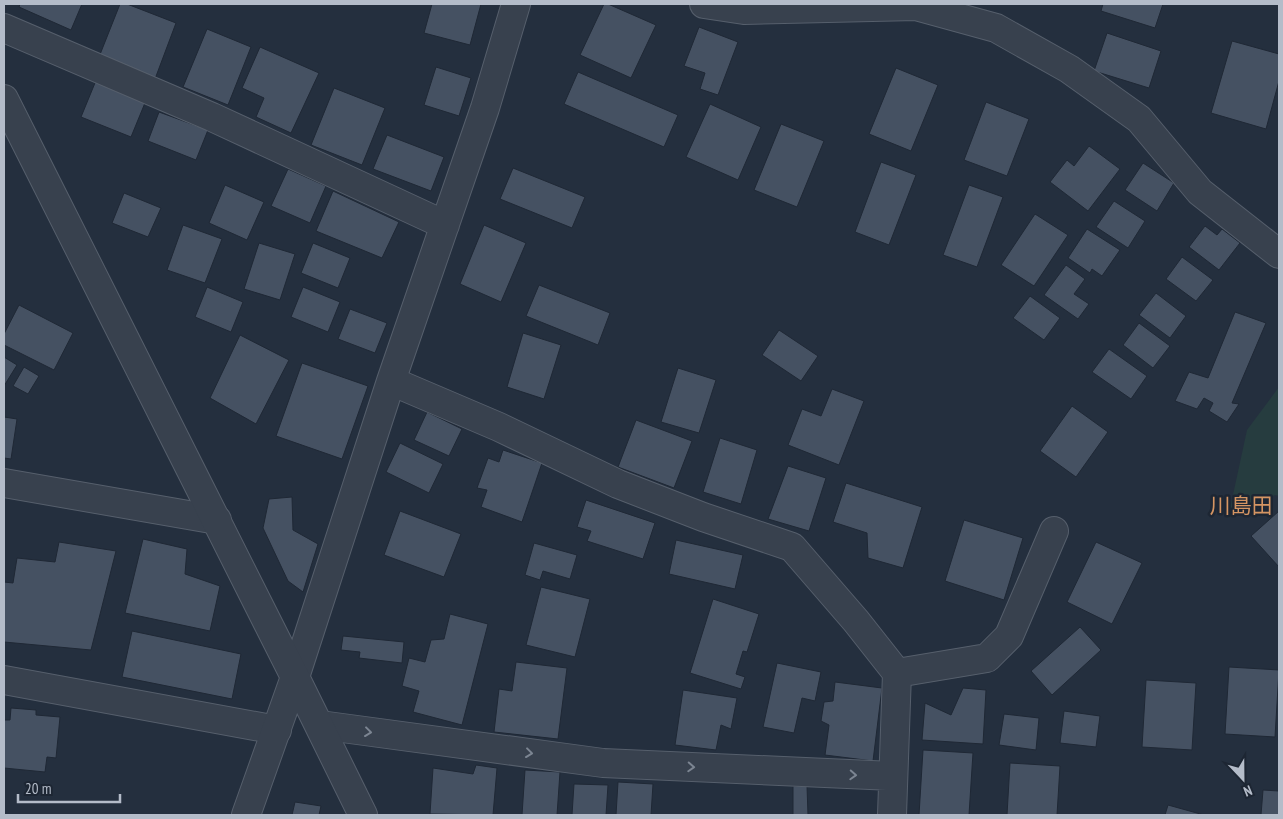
<svg xmlns="http://www.w3.org/2000/svg" width="1283" height="819" viewBox="0 0 1283 819" font-family="'PT Sans Narrow','Noto Sans JP',sans-serif">
<style>
.green{fill:#263c3f}
.building{fill:#455162;stroke:#1f2835}
.lines{fill:none;stroke-linecap:round;stroke-linejoin:round}
.minor-casing{stroke:#565f6c;stroke-width:30}
.tertiary-casing{stroke:#565f6c;stroke-width:30}
.minor{stroke:#38414e;stroke-width:28}
.tertiary{stroke:#38414e;stroke-width:28}
.oneway{stroke:#7c8592}
.labels{text-anchor:middle;dominant-baseline:central;stroke-width:5;stroke-linejoin:round;paint-order:stroke}
.quarter-label{font-size:21px;fill:#d59563;stroke:#1d2633}
</style>
<rect width="100%" height="100%" fill="#242f3e"/>
<path class="green" d="M1279 387V496L1275 495 1228 518 1247 430Z"/>
<path class="building" d="M20 4H82L71 30 19 7Z
M120 4H127L176 23 155 79 99 57Z
M432 4H481L470 45 424 33Z
M604 4H608L656 25 631 78 580 55Z
M1103 4H1163L1155 28 1101 11Z
M699 27 738 42 718 95 700 89 705 73 684 66Z
M207 29 251 47 228 105 183 87Z
M1107 33 1161 51 1149 88 1094 71Z
M1232 41 1279 54V81L1266 129 1211 113Z
M260 47 319 73 291 133 256 117 264 98 242 88Z
M436 67 471 78 459 116 424 105Z
M896 68 938 85 911 151 869 134Z
M578 72 678 115 664 147 564 104Z
M97 78 147 98 131 137 81 117Z
M334 88 385 108 362 165 311 145Z
M986 102 1029 119 1007 176 964 160Z
M710 104 761 127 738 180 686 157Z
M159 112 208 130 196 160 148 141Z
M781 124 824 141 797 207 754 190Z
M387 135 444 157 431 191 373 169Z
M1089 146 1120 169 1088 211 1050 182 1067 160 1074 166Z
M881 162 916 175 889 245 855 232Z
M1143 163 1174 183 1157 211 1125 190Z
M513 168 585 197 572 228 500 199Z
M288 169 326 186 310 223 271 206Z
M225 185 264 202 247 240 209 223Z
M969 185 1003 197 977 267 943 255Z
M333 191 399 222 382 258 316 231Z
M124 193 161 208 148 237 112 223Z
M1114 201 1145 221 1128 248 1096 227Z
M1035 214 1068 235 1034 286 1001 265Z
M183 225 222 239 205 283 167 270Z
M484 225 526 243 501 302 460 284Z
M1205 226 1217 235 1222 229 1240 243 1219 270 1189 247Z
M1087 229 1120 250 1102 276 1092 269 1090 273 1068 258Z
M259 243 295 254 280 300 244 289Z
M313 243 350 258 338 288 301 273Z
M1182 257 1213 280 1196 301 1166 279Z
M1066 265 1085 279 1074 294 1089 304 1078 319 1044 295Z
M539 285 610 313 598 345 526 316Z
M207 287 243 302 231 332 195 317Z
M303 287 340 302 328 332 291 317Z
M1156 293 1186 316 1170 338 1139 315Z
M1030 296 1060 318 1044 340 1013 318Z
M19 305 73 333 54 370 4 345V334Z
M350 309 387 323 375 353 338 339Z
M1235 312 1266 323 1232 403 1239 404 1227 422 1209 411 1213 403 1204 398 1197 409 1175 401 1189 372 1208 378Z
M1139 323 1170 346 1153 368 1123 345Z
M779 330 818 356 801 381 762 355Z
M523 333 561 345 544 399 507 387Z
M240 335 289 360 256 424 210 398Z
M1109 349 1147 376 1131 399 1092 372Z
M4 357 17 365 4 386Z
M302 363 368 386 342 459 276 436Z
M24 367 39 376 28 394 13 386Z
M678 368 716 380 699 433 661 422Z
M832 389 864 401 839 465 788 445 802 409 821 416Z
M1072 406 1108 432 1076 477 1040 451Z
M427 412 462 429 449 456 414 440Z
M4 417 17 419 11 459 4 458Z
M636 420 692 441 674 488 618 467Z
M720 438 757 450 741 504 703 492Z
M400 443 443 464 429 493 386 472Z
M503 450 542 463 522 522 481 507 487 490 477 488 488 458 499 462Z
M788 466 826 478 809 531 768 519Z
M846 483 922 507 903 568 868 558 867 533 833 522Z
M292 497 293 530 318 544 303 592 288 581 263 528 269 499Z
M586 500 655 523 643 559 587 541 591 531 577 527Z
M400 511 461 534 444 577 384 555Z
M1279 511V567L1251 536Z
M964 520 1023 538 1004 600 945 581Z
M143 539 187 549 185 574 220 586 210 631 125 613Z
M676 540 743 555 735 589 669 574Z
M59 542 116 551 91 650 4 642V582L13 583 17 558 55 562Z
M1096 542 1142 563 1112 624 1067 602Z
M534 543 577 555 570 579 543 571 540 580 525 575Z
M541 587 590 599 575 657 526 645Z
M713 599 759 614 747 652 743 651 736 674 745 677 741 689 690 673Z
M450 614 488 624 462 725 413 712 419 691 402 686 409 658 425 662 431 640 444 639Z
M1080 627 1101 650 1052 695 1031 671Z
M132 631 241 654 232 699 122 677Z
M343 636 404 642 402 663 359 658 360 652 341 650Z
M516 662 567 668 558 739 494 732 499 689 512 691Z
M777 663 821 672 815 701 802 698 794 733 763 727Z
M1229 667 1279 670 1275 737 1225 734Z
M1146 680 1196 683 1192 750 1142 747Z
M835 682 882 688 873 761 825 755 829 725 821 721 824 702 833 701Z
M963 688 986 690 983 744 922 740 925 703 951 715Z
M683 690 737 698 731 729 721 725 716 750 675 745Z
M11 708 36 710V715L60 717 56 758 47 757 45 772 4 768V720H10Z
M1064 711 1100 716 1096 747 1060 743Z
M1004 714 1039 718 1036 750 999 745Z
M923 750 973 753 969 815H919Z
M1010 763 1060 766 1057 815H1007Z
M476 765 497 768 493 815 430 814 433 768 473 774Z
M525 770 560 772 557 815H522Z
M618 782 653 784 651 815H616Z
M574 784 608 785 606 815H572Z
M793 786H807L808 815H793Z
M1263 790 1279 791V815H1261Z
M295 802 321 806 319 815H292Z
M1168 805 1204 815H1165Z"/>
<g class="lines">
<g class="minor-casing">
<path id="minor" d="M704 4 744 10 916 6 996 28 1069 69 1139 119 1200 192 1279 254
M4 28 212 117 445 225
M391 381 499 427 618 484 703 517 792 547 856 621 897 673 892 815
M4 483 217 520
M897 673 987 658 1009 636 1054 531
M295 677 391 381 485 108 516 4
M4 680 277 730
M320 725 603 763 893 776"/>
</g>
<g class="tertiary-casing">
<path id="tertiary" d="M4 99 295 677 363 815
M246 815 295 677"/>
</g>
<use href="#minor" class="minor"/>
<use href="#tertiary" class="tertiary"/>
</g>
<defs><path id="oneway-chevron" d="M-2-3.5L2.5 0L-2 3.5" fill="none" stroke-width="1.6" stroke-linecap="round" stroke-linejoin="round" transform="scale(1.25)"/></defs>
<g class="oneway">
<use href="#oneway-chevron" transform="translate(368 732) rotate(7)"/>
<use href="#oneway-chevron" transform="translate(529 753) rotate(7)"/>
<use href="#oneway-chevron" transform="translate(691 767) rotate(3)"/>
<use href="#oneway-chevron" transform="translate(853 775) rotate(3)"/>
</g>
<g class="labels">
<g class="quarter-label">
<text x="1241" y="505">川島田</text>
</g>
</g>
<rect width="1283" height="819" fill="none" stroke="#b4bcc9" stroke-width="10"/>
<g transform="translate(1243 779) rotate(158)" stroke="#1d2633" stroke-width="4" paint-order="stroke">
<path d="M0-4L9 19L0 12L-9 19Z" fill="#b4bcc9"/>
<text y="-8" font-size="14" font-weight="bold" text-anchor="middle" fill="#b4bcc9">N</text>
</g>
<path d="M18 794v8h102v-8" fill="none" stroke="#b4bcc9" stroke-width="2.5"/>
<text x="25" y="794" font-size="15" fill="#b4bcc9" stroke="#1d2633" stroke-width="4" paint-order="stroke">20 m</text>
</svg>
